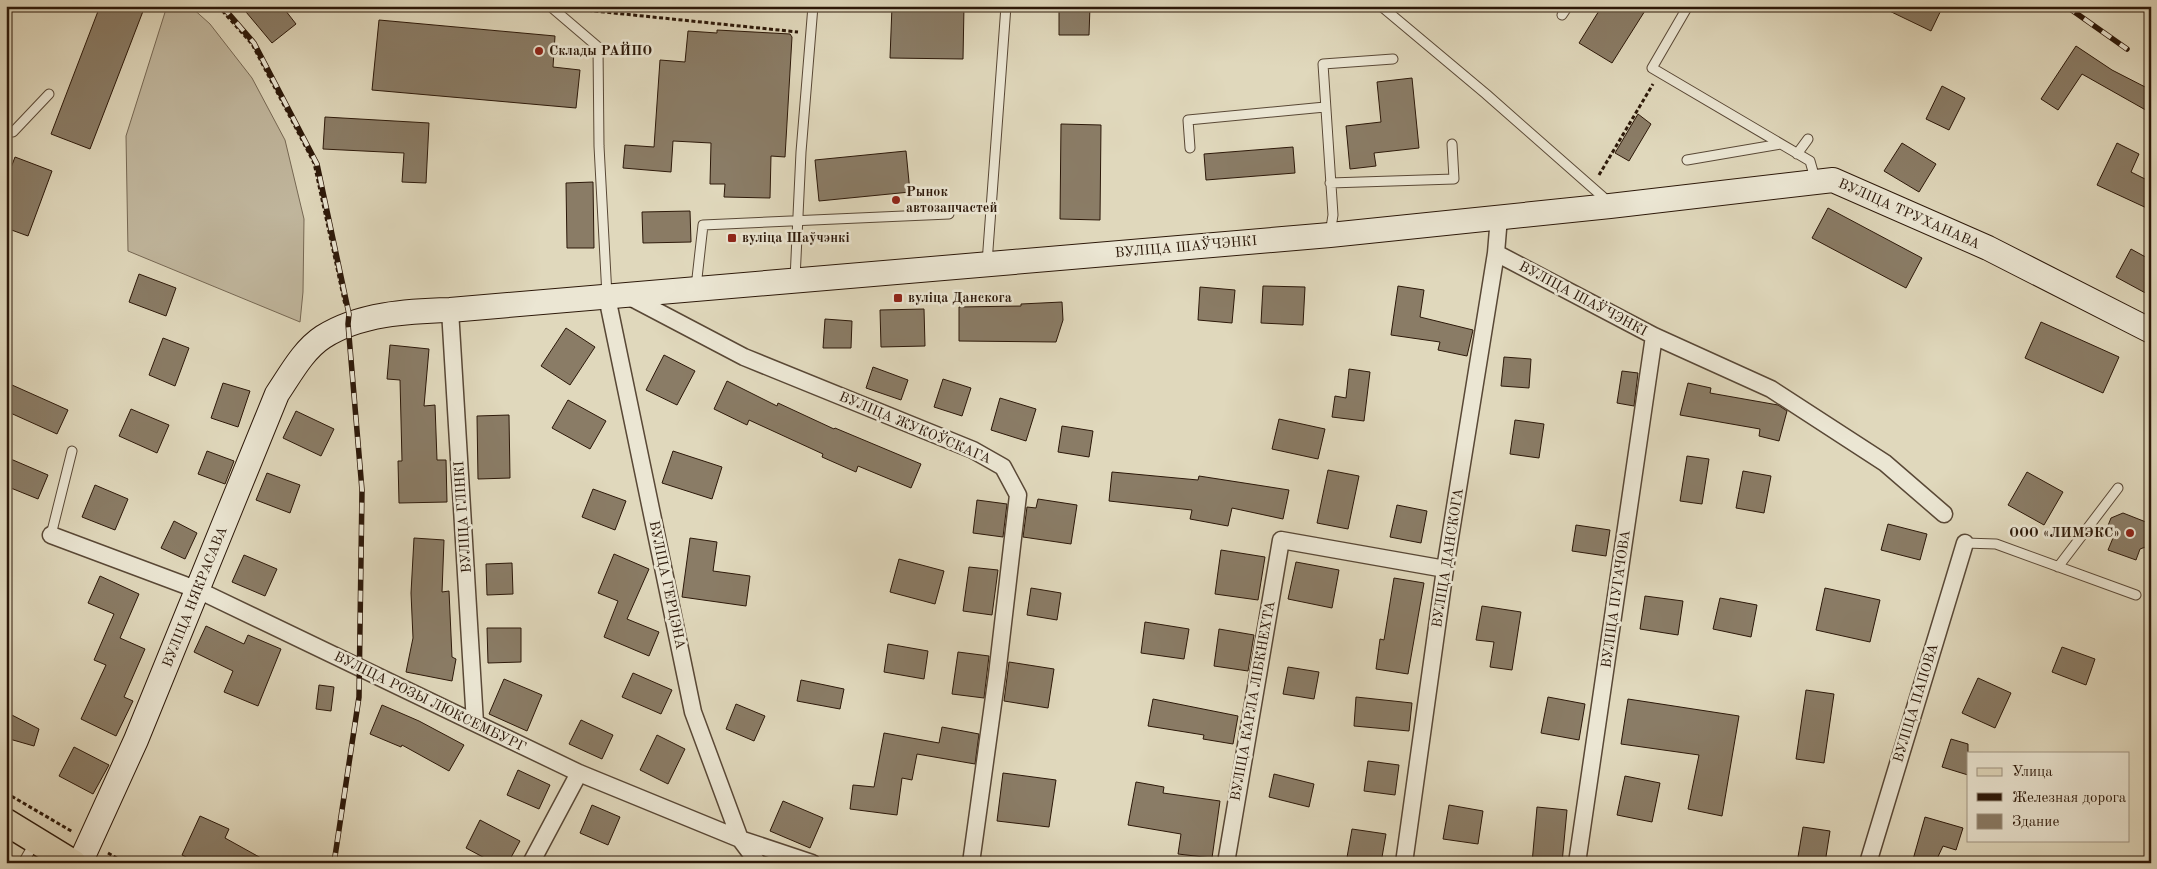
<svg xmlns="http://www.w3.org/2000/svg" width="2157" height="869" viewBox="0 0 2157 869" font-family="'Old Standard TT',serif">
<style>
.grass{fill:#c1b79e;stroke:#766854}
.building{fill:#8a7c66;stroke:#2c1809}
.lines{fill:none;stroke-linecap:round;stroke-linejoin:round}
.service-casing{stroke:#594836;stroke-width:11}
.minor-casing{stroke:#594836;stroke-width:19}
.secondary-casing{stroke:#2c1809;stroke-width:26}
.primary-casing{stroke:#2c1809;stroke-width:29}
.path{stroke:#2c1809;stroke-width:3;stroke-dasharray:4 2.5;stroke-linecap:butt}
.service{stroke:#ebe6d3;stroke-width:9}
.minor{stroke:#ebe6d3;stroke-width:16}
.secondary{stroke:#ebe6d3;stroke-width:24}
.primary{stroke:#e0d8bc;stroke-width:26}
.rail-casing{stroke:#2c1809;stroke-width:5.5}
.rail{stroke:#ebe6d3;stroke-width:4;stroke-dasharray:11;stroke-linecap:butt}
.poi-dot{fill:#8f2418;stroke:#ebe6d3;stroke-width:2}
.labels{text-anchor:middle;dominant-baseline:central;stroke-width:5;stroke-linejoin:round;paint-order:stroke}
.poi-label{font-size:14px;font-weight:bold;fill:#2c1809;stroke:#ebe6d3;text-anchor:start}
.street-label{font-size:14px;fill:#2c1809;stroke:#ebe6d3}
</style>
<rect width="100%" height="100%" fill="#e0d8bc"/>
<filter id="stains"><feTurbulence type="fractalNoise" baseFrequency=".004" numOctaves="4"/><feColorMatrix values="0 0 0 0 .2 0 0 0 0 .09 0 0 0 0 .02 0 0 0 .5 -.17"/></filter>
<radialGradient id="worn" r=".72"><stop offset=".6" stop-color="#630" stop-opacity="0"/><stop offset="1" stop-color="#630" stop-opacity=".3"/></radialGradient>
<path class="grass" d="M167 6H190L210 24 252 78 285 140 304 219 303 292 300 322 128 251 126 136Z"/>
<path class="building" d="M100 6H145L90 149 51 134Z
M241 6H282L296 24 272 43Z
M892 6H964L963 59 890 58Z
M1059 6H1090L1089 35H1059Z
M1602 6H1648L1612 63 1579 43Z
M1879 6H1943L1931 31Z
M379 20 555 36 553 67 580 70 576 108 372 90Z
M717 30 790 34 792 37 785 157 771 156 770 198 724 197 725 184H710L711 143 673 141 671 172 623 168 625 145 654 147 660 60 685 62 688 31 717 33Z
M2076 46 2112 70 2151 90V113L2082 74 2058 110 2041 99Z
M1412 78 1419 148 1374 153 1376 166 1350 169 1346 126 1381 122 1377 82Z
M1942 86 1965 98 1949 130 1926 119Z
M1638 114 1651 124 1629 161 1615 153Z
M325 117 429 123 426 183 402 182 404 153 323 149Z
M1061 124 1101 125 1100 220 1060 219Z
M1902 143 1936 164 1919 192 1884 171Z
M2117 143 2139 154 2131 172 2151 182V210L2097 185Z
M1293 147 1295 173 1206 180 1204 154Z
M906 151 910 192 819 201 815 160Z
M15 157 52 171 28 236 6 228V181Z
M593 182 594 248H567L566 183Z
M1828 208 1922 258 1906 288 1812 238Z
M690 211 691 242 643 243 642 212Z
M2131 249 2151 260V296L2116 277Z
M139 274 176 288 166 316 129 302Z
M1263 286 1305 287 1303 325 1261 323Z
M1398 286 1424 290 1420 317 1473 330 1467 356 1438 350 1440 342 1391 335Z
M1200 287 1235 290 1232 323 1198 320Z
M1062 302 1063 320 1056 342 959 341V307L1021 306V304Z
M924 309 925 346 881 347 880 310Z
M825 319 852 321 851 348H823Z
M2041 322 2119 357 2103 393 2025 358Z
M566 328 595 347 570 385 541 366Z
M163 338 189 348 175 386 149 375Z
M390 345 429 349 424 406 435 405 437 460H446L447 502 399 503 398 461H402L400 380 387 379Z
M664 355 695 371 677 405 646 390Z
M1504 357 1531 359 1529 388 1501 386Z
M873 367 908 380 901 400 866 388Z
M1349 369 1370 372 1364 421 1332 417 1335 396 1346 398Z
M1622 371 1638 373 1634 406 1617 403Z
M943 379 971 388 962 416 934 407Z
M727 381 777 406 778 403 834 429 835 428 921 464 911 488 858 466 856 472 822 457 823 454 749 420 747 425 714 409Z
M223 383 250 391 238 427 211 418Z
M1688 383 1711 388 1710 393 1778 405 1787 411 1779 441 1759 436 1760 429 1680 415Z
M12 385 68 410 57 434 6 411V398Z
M1000 398 1036 409 1026 441 991 430Z
M568 400 606 421 590 449 552 428Z
M131 409 169 425 157 453 119 436Z
M296 411 334 429 321 456 283 438Z
M509 415 510 478 478 479 477 416Z
M1279 419 1325 429 1318 459 1272 449Z
M1515 420 1544 424 1539 458 1510 454Z
M1062 426 1093 431 1089 457 1058 452Z
M207 451 234 461 225 484 198 474Z
M673 451 722 467 712 499 662 483Z
M1687 456 1709 459 1702 504 1680 501Z
M6 457 48 475 38 499 6 486Z
M1328 470 1359 476 1348 529 1317 523Z
M1743 471 1771 476 1764 513 1736 508Z
M1112 472 1198 480 1199 476 1289 490 1283 519 1232 508 1228 526 1190 519 1192 510 1109 501Z
M2027 472 2063 492 2044 525 2008 505Z
M267 473 300 485 290 513 256 500Z
M95 485 128 499 115 530 82 517Z
M593 489 626 501 615 530 582 517Z
M1038 499 1077 505 1071 544 1023 537 1027 507 1036 508Z
M977 500 1007 504 1003 537 973 533Z
M1397 505 1427 511 1421 543 1390 537Z
M2123 513 2151 524V545L2140 549 2136 560 2108 550 2113 538 2107 528 2111 518Z
M174 521 197 533 185 559 161 548Z
M1888 524 1927 534 1920 560 1881 550Z
M1576 525 1610 530 1606 556 1572 551Z
M414 538 444 540 442 592 449 591 452 657 456 659 452 681 406 672 413 638 411 593Z
M690 538 717 542 713 571 750 576 746 606 682 597Z
M1221 550 1265 557 1258 600 1215 594Z
M614 554 649 569 627 619 659 632 649 656 604 637 618 601 598 593Z
M244 555 277 569 265 596 232 582Z
M899 559 944 571 935 604 890 592Z
M1296 562 1339 570 1332 608 1288 599Z
M512 563 513 594 487 595 486 564Z
M969 567 998 570 992 615 963 611Z
M100 576 139 594 120 638 145 649 124 697 133 701 116 736 81 719 106 665 94 660 114 614 88 603Z
M1394 578 1424 583 1408 674 1376 669 1380 639 1384 640Z
M1031 588 1061 593 1057 620 1027 615Z
M1825 588 1880 600 1870 642 1816 630Z
M1645 596 1683 601 1678 635 1640 629Z
M1720 598 1757 605 1751 637 1713 629Z
M1482 606 1521 612 1512 670 1490 667 1494 642 1476 640Z
M1145 622 1189 629 1184 659 1141 653Z
M206 626 244 644 248 635 281 649 258 706 224 692 233 671 194 652Z
M487 628H521V662L488 663Z
M1219 629 1254 635 1248 671 1214 666Z
M888 644 928 651 924 679 884 672Z
M2062 647 2095 659 2086 685 2052 672Z
M958 652 989 656 984 698 952 694Z
M1009 662 1054 669 1048 708 1004 701Z
M1288 667 1319 672 1314 699 1283 694Z
M633 673 672 690 661 714 622 697Z
M1978 678 2011 693 1995 728 1962 713Z
M504 679 542 695 527 731 489 714Z
M801 680 844 689 840 709 797 701Z
M319 685 334 687 331 711 316 709Z
M1806 690 1834 694 1824 763 1796 759Z
M1356 697 1412 703 1409 731 1354 726Z
M1548 697 1585 704 1579 740 1541 733Z
M1153 699 1238 716 1233 744 1203 739 1204 735 1148 726Z
M1628 699 1739 716 1722 816 1688 809 1699 755 1621 744Z
M736 704 765 716 754 741 726 729Z
M382 705 419 721 464 745 449 771 402 745 401 747 370 734Z
M6 712 39 729 34 746 6 738Z
M581 720 613 735 602 759 569 744Z
M942 727 979 734 975 764 917 754 912 780 902 778 897 815 850 809 853 785 874 787 884 733 939 743Z
M657 735 685 749 668 784 640 770Z
M1951 739 1968 744V775L1942 767Z
M74 747 109 765 93 794 59 776Z
M1368 761 1399 765 1395 795 1364 791Z
M518 770 550 785 539 809 507 795Z
M1003 773 1056 780 1049 827 997 821Z
M1274 774 1314 784 1309 807 1269 797Z
M1625 776 1660 783 1652 822 1617 815Z
M1136 782 1164 787 1163 793 1220 801 1212 858 1178 854 1181 834 1128 825Z
M783 801 823 818 810 848 770 831Z
M592 805 620 817 608 845 580 833Z
M1449 805 1483 811 1478 844 1443 839Z
M1537 807 1567 810 1562 863H1532Z
M200 816 229 829 225 838 270 863H198L182 855Z
M1925 817 1963 828 1956 850 1943 846 1935 863H1912Z
M480 820 520 841 508 863H494L466 848Z
M1803 827 1830 831 1825 863H1797Z
M1352 829 1386 834 1381 863H1346Z"/>
<g class="lines">
<g class="service-casing">
<path id="service" d="M550 6 598 47 599 146 607 296
M1381 6 1486 94 1603 197 1608 204
M1688 6 1652 68 1810 161 1816 182
M1562 15 1568 6
M6 129 13 132 49 94
M1190 148 1188 120 1325 107
M1797 154 1808 139
M1687 160 1781 144
M1330 183 1454 179 1452 144
M1330 234 1333 215 1323 64 1393 59
M987 263 1006 6
M795 279 801 152 813 6
M696 287 703 225 949 214
M51 535 72 451
M1965 543 1996 544 2136 595
M2058 567 2118 488
M23 863 35 842"/>
</g>
<g class="minor-casing">
<path id="minor" d="M1499 217 1496 253 1654 336 1771 389 1885 463 1944 514
M626 295 744 357 973 450 1003 467 1018 495 997 675 971 863
M607 297 693 712 740 839 758 863
M450 310 475 723
M51 535 198 590 579 773 740 839 812 863
M531 863 579 773
M1226 863 1281 540 1445 569
M1404 863 1445 569 1496 253
M1577 863 1654 336
M1868 863 1965 543"/>
</g>
<g class="secondary-casing">
<path id="secondary" d="M80 863 136 740 277 394C290 375 303 350 323 337 359 314 408 311 450 310L1330 235 1610 206 1833 180 1988 248 2151 331"/>
</g>
<g class="primary-casing">
<path id="primary" d="M6 822 73 863"/>
</g>
<path class="path" d="M218 6 252 44 314 163 345 305
M575 9 798 32
M1599 175 1653 84
M6 793 73 832
M108 853 125 863"/>
<use href="#service" class="service"/>
<use href="#minor" class="minor"/>
<use href="#secondary" class="secondary"/>
<use href="#primary" class="primary"/>
<g class="rail-casing">
<path id="rail" d="M222 6 254 43 317 164 349 314 348 324 362 490 359 697 334 863
M2066 6 2127 49"/>
</g>
<use href="#rail" class="rail"/>
</g>
<g class="poi-dot">
<circle cx="539" cy="51" r="5"/>
<circle cx="896" cy="200" r="5"/>
<rect x="727" y="233" width="10" height="10" rx="2.5"/>
<rect x="893" y="293" width="10" height="10" rx="2.5"/>
<circle cx="2130" cy="533" r="5"/>
</g>
<g class="labels">
<g class="poi-label">
<text x="549" y="51">Склады РАЙПО</text>
<text x="906" y="192">Рынок<tspan x="906" dy="16">автозапчастей</tspan></text>
<text x="742" y="238">вуліца Шаўчэнкі</text>
<text x="908" y="298">вуліца Данскога</text>
<text x="2120" y="533" text-anchor="end">ООО «ЛИМЭКС»</text>
</g>
<g class="street-label">
<text transform="translate(1909 214) rotate(24)">ВУЛІЦА ТРУХАНАВА</text>
<text transform="translate(1186 247) rotate(-5)">ВУЛІЦА ШАЎЧЭНКІ</text>
<text transform="translate(1583 299) rotate(28)">ВУЛІЦА ШАЎЧЭНКІ</text>
<text transform="translate(915 428) rotate(23)">ВУЛІЦА ЖУКОЎСКАГА</text>
<text transform="translate(463 517) rotate(-94)">ВУЛІЦА ГЛІНКІ</text>
<text transform="translate(1448 558) rotate(-81)">ВУЛІЦА ДАНСКОГА</text>
<text transform="translate(667 585) rotate(78)">ВУЛІЦА ГЕРЦЭНА</text>
<text transform="translate(195 597) rotate(-68)">ВУЛІЦА НЯКРАСАВА</text>
<text transform="translate(1616 599) rotate(-82)">ВУЛІЦА ПУГАЧОВА</text>
<text transform="translate(1253 701) rotate(-80)">ВУЛІЦА КАРЛА ЛІБКНЕХТА</text>
<text transform="translate(430 702) rotate(26)">ВУЛІЦА РОЗЫ ЛЮКСЕМБУРГ</text>
<text transform="translate(1916 703) rotate(-73)">ВУЛІЦА ПАПОВА</text>
</g>
</g>
<rect width="2157" height="869" fill="none" stroke="#e0d8bc" stroke-width="25"/>
<rect x="8" y="8" width="2142" height="854" fill="none" stroke="#2c1809" stroke-width="2.5"/>
<rect x="12" y="12" width="2132" height="844" fill="none" stroke="#2c1809"/>
<rect x="1967" y="752" width="162" height="90" fill="#ebe6d3" stroke="#9f9482"/>
<rect x="1977" y="768" width="25" height="8" fill="#e0d8bc" stroke="#9f9482"/>
<text x="2012" y="776" font-size="15" fill="#2c1809">Улица</text>
<rect x="1977" y="793" width="25" height="8" fill="#2c1809" stroke="#9f9482"/>
<text x="2012" y="802" font-size="15" fill="#2c1809">Железная дорога</text>
<rect x="1977" y="814" width="25" height="15" fill="#8a7c66" stroke="#9f9482"/>
<text x="2012" y="826" font-size="15" fill="#2c1809">Здание</text>
<rect width="100%" height="100%" filter="url(#stains)"/>
<rect width="100%" height="100%" fill="url(#worn)"/>
</svg>
